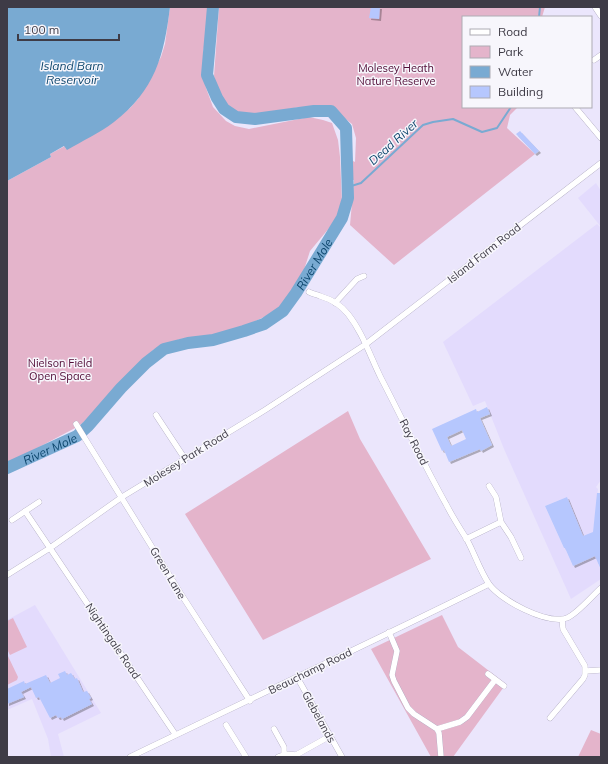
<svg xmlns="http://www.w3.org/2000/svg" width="608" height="764" viewBox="0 0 608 764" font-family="Mulish,sans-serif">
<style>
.built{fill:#e3dbfd}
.green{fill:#e4b4cb}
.water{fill:#79aad2}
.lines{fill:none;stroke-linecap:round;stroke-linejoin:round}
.stream{stroke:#79aad2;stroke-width:2}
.river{stroke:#79aad2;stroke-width:12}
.building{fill:#b6c7fe;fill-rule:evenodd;filter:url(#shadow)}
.minor-casing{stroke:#a7a1ba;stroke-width:6}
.minor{stroke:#fff;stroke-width:5.5}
.labels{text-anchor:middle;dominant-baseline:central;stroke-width:3;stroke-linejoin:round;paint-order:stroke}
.park-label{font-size:11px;fill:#510c36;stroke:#f7f6fc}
.street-label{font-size:11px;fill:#3e3b46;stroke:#f7f6fc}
.water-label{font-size:12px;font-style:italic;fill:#0d466d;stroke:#f7f6fc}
</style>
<defs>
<filter id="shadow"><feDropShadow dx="2" dy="2" stdDeviation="0" flood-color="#0004"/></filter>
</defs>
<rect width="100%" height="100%" fill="#ebe6fc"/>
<path class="built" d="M596 183 601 191V227L578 198Z
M597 224 601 228V480L596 487 598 489 593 533 583 536 567 497 545 506 564 548H565L573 566 600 554 601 562 598 564 601 570V579L571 599 504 449 485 401 473 406 443 342Z
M35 605 101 713 58 734 64 757H51L48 739 32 699 7 710V620Z"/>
<path class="green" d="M170 7H207V33L203 52V72L206 88 213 107 226 121 235 126 249 129 309 117 323 120 332 123 338 140 340 157 342 202 340 213 335 221 310 251 303 273 281 306 266 316 247 325 216 335 180 339 153 350 139 367 113 391 84 422 77 427 7 464V181L51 157 50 154 65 146 66 149 114 121 130 108 138 99 161 57 165 44Z
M219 7H545L542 17H463V107H518L510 115 507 128 535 154 394 265 350 225 354 180H352L353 161 355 162 356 138 352 124 333 109 325 107H299L258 115 233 112 220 98 214 76Z
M348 411 360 439 431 559 263 640 185 514Z
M442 615 458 647 506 684 453 757H431L371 649Z
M13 618 27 647 10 655 7 649V621Z
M7 654 18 677 17 680 7 685Z
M591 730 601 734V757H578Z"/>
<path class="water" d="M7 7H170C164 56 155 90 114 122 100 133 82 141 67 150L64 146 50 154 51 157 7 181Z"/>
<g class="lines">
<path class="stream" d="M539 17 540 7
M348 187 361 183 423 125 433 122 453 119 482 132 497 128 511 107"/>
<path class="river" id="s1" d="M7 468 77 436 88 426 121 388 146 363 164 349 188 343 213 340 244 331 264 324 283 311 296 293 342 218 348 198 346 128 331 111H314L255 119 236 117 224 109 217 98 207 75 213 7"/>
</g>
<path class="building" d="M371 7H380L379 19 369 18Z
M520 131 539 151 535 154 516 134Z
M487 407 490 414 480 418 492 445 481 451 480 449 449 462 444 450 442 451 432 429 476 409 477 412ZM462 430 466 439 451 446 447 437Z
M597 493H601V570L595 556 573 566 565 548H564L545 506 567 497 583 536 593 532Z
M65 671 67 675 71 673 75 679 77 678 83 692 87 691 91 698 89 699 92 704 62 719 61 717 58 718 56 715 50 718 39 697 36 698 31 687 21 692 24 697 7 704V689L24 681 25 684 46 675 50 683 60 678 58 674Z"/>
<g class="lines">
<g class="minor-casing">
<path id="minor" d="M595 7 601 16
M594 60 601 55
M575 107 601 138
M309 292C312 294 316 294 320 296 330 299 341 305 348 314 363 333 370 356 381 378 403 420 423 463 446 504 452 516 459 527 466 538 474 552 480 571 489 584 500 600 547 625 567 618 577 614 592 596 601 588
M335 303 357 279 364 276
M156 415 185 459
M76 424 181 594 250 701
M489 486 496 497 501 522 511 537 521 558
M25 511 175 734
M12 520 39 502
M466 539 501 522
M7 575 50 548 122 497 265 410 366 344 601 163
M389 632 397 651 392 675 394 681 408 708 414 714 437 729 439 733 441 757
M586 671 601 670
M488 674 504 686
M297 677 342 757
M550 718 583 679 585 675V666L563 629 562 619
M226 725 246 757
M274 729 284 747V755
M437 729 460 722 467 717 495 680
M130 757C250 699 370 643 489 584
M278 757 286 754 296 755 330 736"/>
</g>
<use href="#minor" class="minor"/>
</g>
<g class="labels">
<g class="park-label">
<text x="396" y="68">Molesey Heath<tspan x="396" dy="13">Nature Reserve</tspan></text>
<text x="60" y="363">Nielson Field<tspan x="60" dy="13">Open Space</tspan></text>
</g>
<g class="street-label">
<text transform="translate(484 253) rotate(-38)">Island Farm Road</text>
<text transform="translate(414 442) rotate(63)">Ray Road</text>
<text transform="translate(186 458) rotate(-32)">Molesey Park Road</text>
<text transform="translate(168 573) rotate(59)">Green Lane</text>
<text transform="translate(113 641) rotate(56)">Nightingale Road</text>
<text transform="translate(310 671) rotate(-26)">Beauchamp Road</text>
<text transform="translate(319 717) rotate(61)">Glebelands</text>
</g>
<g class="water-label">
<text x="72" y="65">Island Barn<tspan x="72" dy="14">Reservoir</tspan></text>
<text transform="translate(393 142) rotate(-42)">Dead River</text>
<text stroke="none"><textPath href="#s1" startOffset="383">River Mole</textPath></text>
<text stroke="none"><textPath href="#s1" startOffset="47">River Mole</textPath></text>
</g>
</g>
<rect width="608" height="764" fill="none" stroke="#3e3b46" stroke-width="16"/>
<rect x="462" y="16" width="130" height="92" fill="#f7f6fc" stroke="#adabb3"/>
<rect x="470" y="29" width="20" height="6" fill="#ffffff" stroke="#adabb3"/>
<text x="498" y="36" font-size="12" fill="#3e3b46">Road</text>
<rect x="470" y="46" width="20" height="12" fill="#e4b4cb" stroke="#adabb3"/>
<text x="498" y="56" font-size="12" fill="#3e3b46">Park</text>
<rect x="470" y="66" width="20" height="12" fill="#79aad2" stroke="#adabb3"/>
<text x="498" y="76" font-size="12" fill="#3e3b46">Water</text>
<rect x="470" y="86" width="20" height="12" fill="#b6c7fe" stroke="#adabb3"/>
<text x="498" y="96" font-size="12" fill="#3e3b46">Building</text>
<path d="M18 34v6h101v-6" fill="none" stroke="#3e3b46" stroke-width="2"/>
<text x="24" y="34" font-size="12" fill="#3e3b46" stroke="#f7f6fc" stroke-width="3" paint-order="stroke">100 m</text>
</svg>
